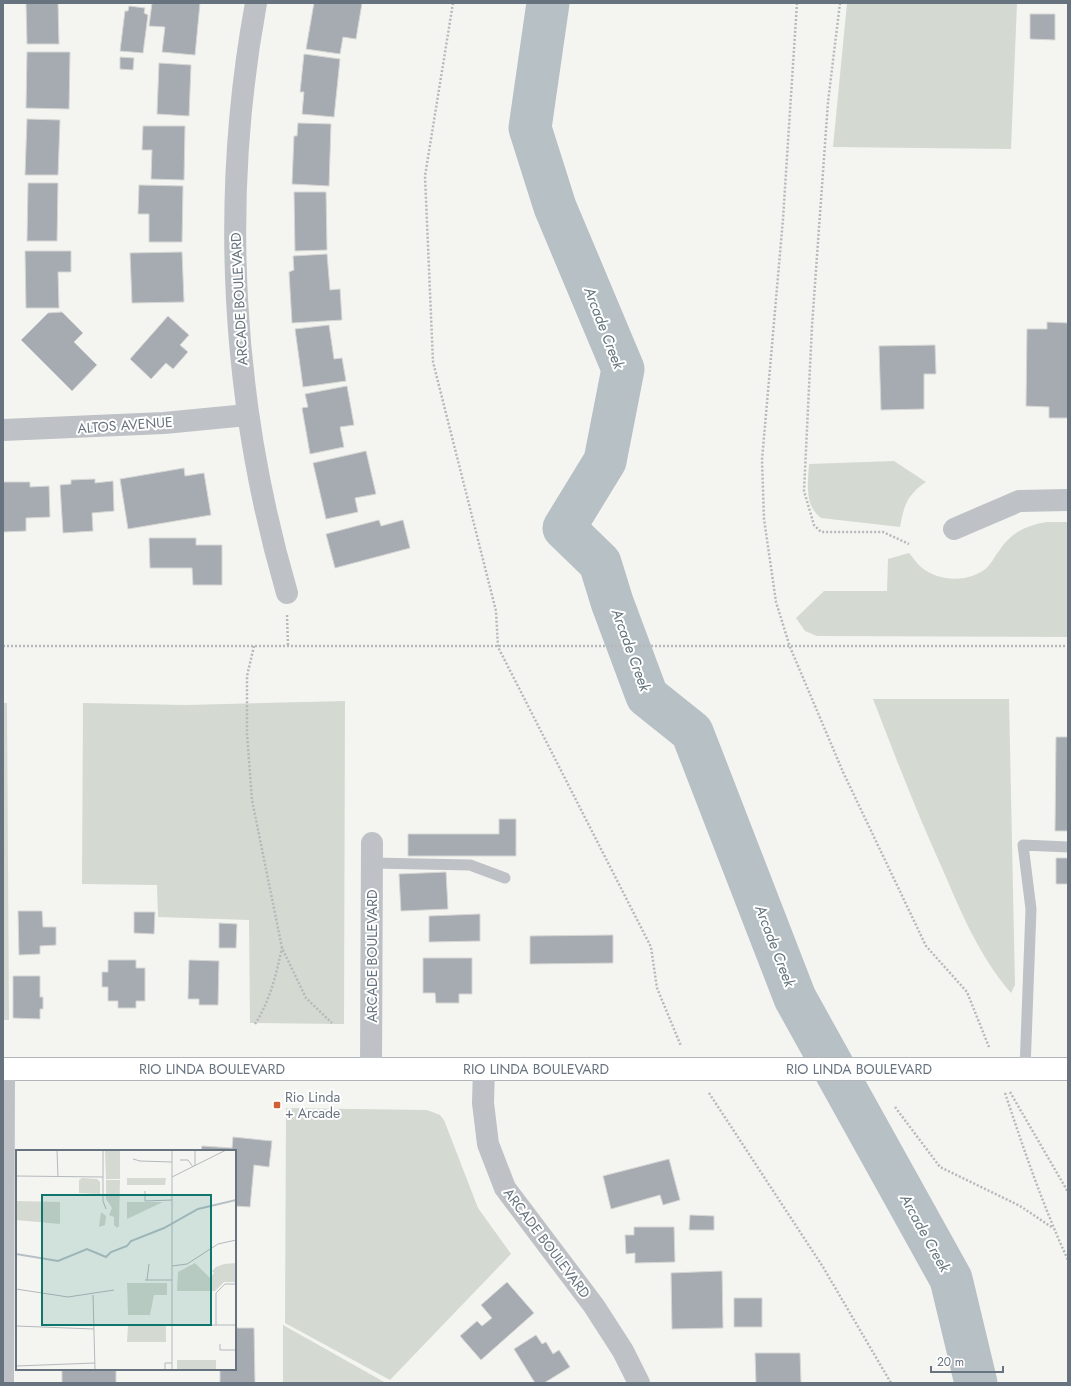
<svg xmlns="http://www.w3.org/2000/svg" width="1071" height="1386" viewBox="0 0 1071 1386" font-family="Jost,sans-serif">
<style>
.green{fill:#d4d9d1}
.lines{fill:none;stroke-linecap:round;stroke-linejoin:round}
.river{stroke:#b7c0c5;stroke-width:43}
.building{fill:#a5abb1;stroke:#d6d6d4}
.secondary-casing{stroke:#b1b5b9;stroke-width:24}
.path{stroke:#b6b9bb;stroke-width:2.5;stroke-dasharray:2 2;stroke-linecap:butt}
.service{stroke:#bec1c5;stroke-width:11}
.minor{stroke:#bec1c5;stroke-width:22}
.tertiary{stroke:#bec1c5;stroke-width:22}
.secondary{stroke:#fff;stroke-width:22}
.poi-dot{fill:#d06136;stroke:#fff;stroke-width:1.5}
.labels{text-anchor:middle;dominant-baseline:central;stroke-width:4;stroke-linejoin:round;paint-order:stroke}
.street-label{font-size:14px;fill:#67737f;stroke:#fff}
.poi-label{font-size:14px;fill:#67737f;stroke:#fff;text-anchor:start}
.water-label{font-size:15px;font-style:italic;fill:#63747c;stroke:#fff}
.inset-river{fill:none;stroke:#b7c0c5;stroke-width:2}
.inset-road{fill:none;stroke:#b4b9bc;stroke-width:1}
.view{fill:#0f766e;fill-opacity:0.15;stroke:#0f766e;stroke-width:2}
.inset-edge{fill:none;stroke:#67737f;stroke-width:2}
</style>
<rect width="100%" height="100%" fill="#f4f5f1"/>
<path class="green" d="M847 3H1017L1011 149 833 147Z
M894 461 926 482C907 495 904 505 900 527L821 518C804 505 808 483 809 464Z
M1047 522H1068V637L817 636 805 631 796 618 824 591H887L888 559 909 553C913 557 916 563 921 567 937 581 966 583 984 570 991 565 994 557 999 551 1010 533 1027 525 1047 522Z
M873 699H1009L1015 985 1011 993C979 956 961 912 942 868 917 813 895 756 873 699Z
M345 701 344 1024 250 1023 249 920 158 917 157 885 82 884 83 703 185 705Z
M3 703H7L9 1020H3Z
M286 1108 427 1110 440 1115 444 1120 478 1208 511 1254 390 1380 285 1323Z
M283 1325 386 1383H283Z"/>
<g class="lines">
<path class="river" d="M548 3 530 128 555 207 623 369 605 461 564 528 600 563 612 602 647 696 692 732 795 998 951 1279 976 1383"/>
</g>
<path class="building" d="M26 3H58L59 44H27Z
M152 3H200L195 55 162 52 165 27 149 26Z
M314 3H362L356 39 343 37 340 54 306 49Z
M129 6 145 8 144 13 148 15 143 53 120 51 125 11H128Z
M1030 14H1055V40L1030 39Z
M27 52H70L69 109 26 108Z
M304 54 340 59 334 117 302 114 304 92H300Z
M120 57 134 58 133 70 120 69Z
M159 63 191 65 189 116 157 114Z
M27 119 60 120 58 175H25Z
M298 123 331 124 329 186 292 184 294 136H297Z
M143 126H185L184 180 151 179 152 150H142Z
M28 183H58L57 241H27Z
M139 185 183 186 182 242H149V214H138Z
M294 192H326L327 250 295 251Z
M25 251H71V272H58L59 308H26Z
M182 252 184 302 132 303 130 253Z
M327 254 330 290 340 289 342 320 292 323 289 272 294 270 293 256Z
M62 312 83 333 74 342 97 365 72 391 21 340 48 313Z
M168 316 189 335 180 345 188 352 173 369 166 363 151 379 130 359Z
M1047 322 1068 323V418H1049V407L1026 406 1027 329H1047Z
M329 325 334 359 342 358 346 381 303 387 295 329Z
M935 345 936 374H924V409L881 410 879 346Z
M347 386 354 425 340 427 344 447 310 454 302 408 308 407 305 394Z
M366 451 376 494 355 498 358 512 326 519 313 463Z
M184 468 185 476 204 473 211 515 128 529 120 479Z
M95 479V483L113 481 114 511 92 513 93 531 63 533 60 485 71 484V480Z
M3 482H30V487L49 486 50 517 26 518V531L3 532Z
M379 520 381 526 403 520 410 548 335 568 326 534Z
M149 538H196V545H222V585H193L192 568H150Z
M1056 737H1068V831H1055Z
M499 819H516V856H408V834H499Z
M1056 858H1068V884H1056Z
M446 872 448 909 401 911 399 874Z
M18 911H42L43 927H56V945L40 946V954L19 955Z
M134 912H155L154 934 134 933Z
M480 914V941L429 942V916Z
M219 923 237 924 236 948H219Z
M613 935V963L530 964V936Z
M423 958H472V994H459V1003H436L435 993H423Z
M108 960H136V968H145V1001H136V1008H118V1001H108V987H102V972H108Z
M189 960 219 961 218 1005H199V999H188Z
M13 976H40V997H43V1009H40V1019L13 1018Z
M233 1137 272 1141 269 1167 254 1165 250 1207 235 1206V1151H201L202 1146 232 1148Z
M669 1159 680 1200 663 1205 660 1195 611 1209 603 1176Z
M690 1215 714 1216V1230H689Z
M634 1227H674L675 1262 635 1263V1253L626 1254 625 1235H634Z
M722 1271 723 1328 672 1329 671 1273Z
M507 1282 534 1313 481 1360 460 1336 477 1321 482 1326 492 1318 481 1305Z
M734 1298H762V1327H734Z
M235 1328H254L255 1383H220V1369H235Z
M536 1335 542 1344 546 1342 553 1354 559 1350 570 1367 544 1383H535L514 1349Z
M755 1353H800L801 1383H756Z
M62 1369H116V1383H62Z"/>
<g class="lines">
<g class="secondary-casing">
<g id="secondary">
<path id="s1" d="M3 1069H1068"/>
</g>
</g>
<path class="path" d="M453 3 425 176 433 362 496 611 498 647 651 947 657 988 681 1046
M797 3 783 219 762 460 764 519 776 602 790 647 843 772 926 946 967 992 989 1047
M840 3 828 102 812 326 804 491 814 525 821 532H883L909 544
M287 615 288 646
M3 646H1068
M254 646 247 676V734L252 800 282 948 306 998 332 1023
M255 1024C270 1001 276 975 282 948
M1010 1092 1068 1192
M709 1093 823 1267 891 1383
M1005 1093C1024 1150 1043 1206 1068 1260
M895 1107 940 1167 1020 1206 1053 1228"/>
<path class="service" d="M372 863 470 865 505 878
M1025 1069 1031 909 1023 845 1068 847"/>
<path class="minor" d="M256 3C220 198 231 402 287 593
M3 430 164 423 247 415
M954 529 1019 501 1068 500
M371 1069 372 843
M3 1383 4 1069"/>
<path class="tertiary" d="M484 1069 483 1103 488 1144 505 1188 594 1306 623 1351 639 1383"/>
<use href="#secondary" class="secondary"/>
</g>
<rect class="poi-dot" x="273" y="1101" width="8" height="8" rx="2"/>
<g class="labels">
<g class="street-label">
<text transform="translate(239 299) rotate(-93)">ARCADE BOULEVARD</text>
<text transform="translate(125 425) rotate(-4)">ALTOS AVENUE</text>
<text transform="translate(372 956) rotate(-90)">ARCADE BOULEVARD</text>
<text stroke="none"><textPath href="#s1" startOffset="209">RIO LINDA BOULEVARD</textPath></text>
<text stroke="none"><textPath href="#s1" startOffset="533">RIO LINDA BOULEVARD</textPath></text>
<text stroke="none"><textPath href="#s1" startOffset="856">RIO LINDA BOULEVARD</textPath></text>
<text transform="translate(547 1243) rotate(53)">ARCADE BOULEVARD</text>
</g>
<g class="poi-label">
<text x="285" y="1097">Rio Linda<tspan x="285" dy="16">+ Arcade</tspan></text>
</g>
<g class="water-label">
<text transform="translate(604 328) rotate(69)">Arcade Creek</text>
<text transform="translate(631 650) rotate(70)">Arcade Creek</text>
<text transform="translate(775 946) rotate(69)">Arcade Creek</text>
<text transform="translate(925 1233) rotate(61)">Arcade Creek</text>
</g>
</g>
<g transform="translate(16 1150)">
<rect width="220" height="220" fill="#f4f5f1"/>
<path d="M89 0H104V29H90ZM66 28 81 29 84 32V44L63 43V30ZM111 28H150L149 35H111ZM90 30H104L103 76 101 78 98 75V67L93 65 96 58 90 49ZM0 51 44 52V74L0 70ZM111 52H147L111 69ZM85 62 90 66 89 75 83 77ZM179 113 194 128 198 123 196 121 200 117 208 114 220 113V132H208L199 141H161L162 122ZM111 133H151V145H138L134 165H112ZM150 174V192H111L112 175ZM161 210H200V220H161Z" fill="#d4d9d1"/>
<path class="inset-river" d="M0 104 42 111 71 99 90 107 95 102 111 96 115 91 148 78 182 59 220 50"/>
<path class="inset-road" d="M41 0 42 27M87 0V51L90 59M179 0V16M117 9 124 11 156 12M164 10H172L177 17M0 26 87 27M156 27 210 0M129 41V51L156 50M156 116 171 114 202 94 220 90M129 130H156M131 130 133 114M0 139 52 147 98 140M77 145 79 220M156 175H220M200 175V143L209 134H220M0 176 78 179M204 194V200H220M0 216 79 213M149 220V213H156M156 220V0"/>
<path class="view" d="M26 45H195V175H26Z"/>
<rect width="220" height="220" class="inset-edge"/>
</g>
<rect width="1071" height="1386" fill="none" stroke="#67737f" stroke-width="8"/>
<path d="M931 1366v6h72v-6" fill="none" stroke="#67737f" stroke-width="2"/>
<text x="937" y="1366" font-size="12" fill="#67737f" stroke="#ffffff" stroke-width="3" paint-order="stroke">20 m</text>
</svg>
